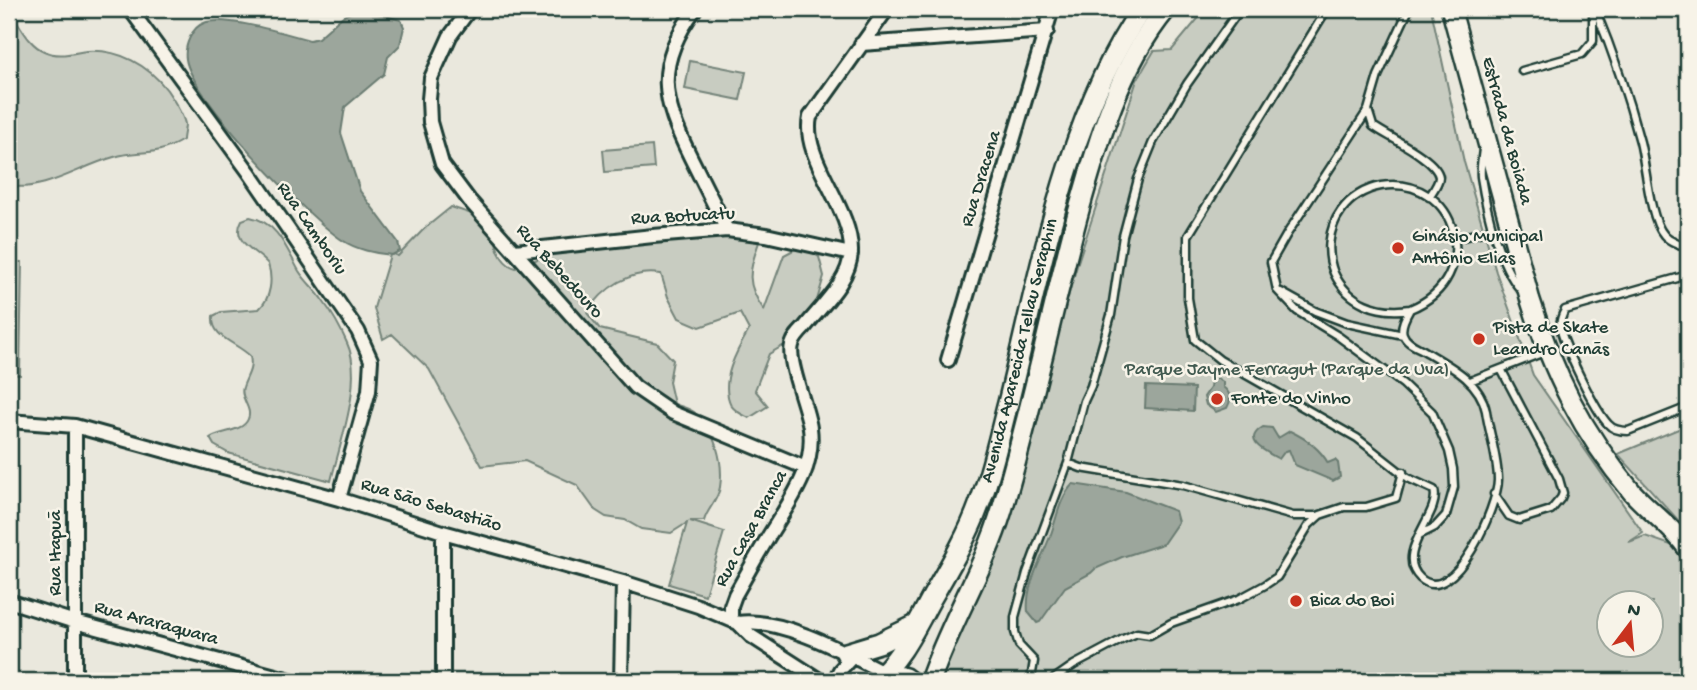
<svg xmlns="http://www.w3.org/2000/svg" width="1697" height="690" viewBox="0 0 1697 690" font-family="'Gochi Hand',sans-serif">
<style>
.green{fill:#c8ccc1;stroke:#74847a;stroke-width:2;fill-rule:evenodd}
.water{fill:#9ca69c;stroke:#6a7c72;stroke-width:2}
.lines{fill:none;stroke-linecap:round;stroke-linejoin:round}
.lane-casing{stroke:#1f3d34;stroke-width:11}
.street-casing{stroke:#1f3d34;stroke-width:18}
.secondary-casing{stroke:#1f3d34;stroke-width:23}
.primary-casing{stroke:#1f3d34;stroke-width:24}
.lane{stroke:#f7f3e8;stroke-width:6}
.street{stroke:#f7f3e8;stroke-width:12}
.secondary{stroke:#f7f3e8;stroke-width:18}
.primary{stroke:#f7f3e8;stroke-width:19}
.poi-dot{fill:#c8321e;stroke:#f7f3e8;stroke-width:2.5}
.labels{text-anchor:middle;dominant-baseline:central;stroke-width:5;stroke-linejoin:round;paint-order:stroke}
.street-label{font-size:19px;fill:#1f3d34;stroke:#f7f3e8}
.poi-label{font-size:19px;fill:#1f3d34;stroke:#f7f3e8;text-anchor:start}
.park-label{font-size:19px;fill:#415a50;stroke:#f7f3e8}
</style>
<rect width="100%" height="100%" fill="#eae8dd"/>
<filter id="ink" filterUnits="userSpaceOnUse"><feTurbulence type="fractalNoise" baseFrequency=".0143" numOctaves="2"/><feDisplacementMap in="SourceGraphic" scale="14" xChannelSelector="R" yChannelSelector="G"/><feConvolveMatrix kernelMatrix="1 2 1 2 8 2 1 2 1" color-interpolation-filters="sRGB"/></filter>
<g filter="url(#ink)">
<path class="green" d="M1206 9H1431L1464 162 1496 272 1533 375 1643 533 1629 542 1645 536 1671 545 1688 564V681H936L1046 374 1078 262 1137 80 1154 51 1172 50ZM1610 602H1652V644H1610Z
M9 11C21 24 27 44 44 51 59 58 72 53 87 51 119 49 148 65 167 90 173 99 183 114 185 124 185 129 183 136 183 140 153 158 142 149 114 157 80 166 45 192 9 186Z
M690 61 746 72 740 100 685 89Z
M652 146 654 168 605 172 603 150Z
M451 207 475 215 500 242H496C498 253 504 265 516 268L552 253 653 240 726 237 750 227 759 242C749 272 745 283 764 310L784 255 801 246 819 257 824 276 813 314 786 344 769 354 755 390 768 406 749 418C743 415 734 411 731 405 719 382 737 350 749 330L740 313 700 327 679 318 668 297 661 274C630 269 603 288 587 313L600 329 657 343 673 360 669 382 674 404C680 406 689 408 694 412 715 430 724 461 720 487 718 501 707 509 704 521H690L724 532 705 595 669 584 687 523 671 533 641 529 625 520 606 517 595 510 577 485 525 461 482 466 429 369 392 334 383 339 374 308 393 245 395 255 398 256 424 229Z
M250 217C278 222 287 250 299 271 306 282 316 290 323 301 332 313 341 329 347 343 364 379 340 443 331 481L228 453 214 445 210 438C220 431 243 432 248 419 253 408 239 398 243 387 247 375 253 370 250 356 236 342 211 338 213 316L221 312 259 309C271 298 273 279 268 264 256 250 230 242 242 220Z
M9 262H22L20 375 9 374Z
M1688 425V531L1618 454Z"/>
<path class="water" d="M359 9 401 20 404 27 400 45 388 57 384 74 345 107 341 133 360 191 398 242 400 251 392 255C376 254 355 249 342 240 307 217 191 97 186 59 184 46 192 27 204 23 225 15 287 34 310 40L318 38 343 16Z
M1217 378 1223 382V387C1231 393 1232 400 1227 408L1216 412 1206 405 1204 397 1210 388 1211 380Z
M1146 386 1194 388 1193 411 1145 408Z
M1263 427 1272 428 1278 438 1290 431C1305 438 1320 449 1328 463L1335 460 1338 463 1340 477 1333 481 1295 465 1289 450 1285 451 1279 459C1267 452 1240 441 1263 427Z
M1073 484 1126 492 1175 511 1178 522 1163 544 1122 557 1095 569 1091 573 1065 587 1040 622 1037 623 1028 612C1025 585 1042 559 1051 534 1057 517 1060 497 1073 484Z"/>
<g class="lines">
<g class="lane-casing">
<path id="lane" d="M1327 9 1188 236V298L1195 340 1220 360 1357 438 1408 478 1434 490C1442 514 1393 552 1420 578 1454 610 1498 504 1498 480 1498 459 1489 432 1486 411 1480 380 1448 365 1423 350 1416 346 1406 343 1403 334 1400 326 1406 316 1410 309 1487 278 1458 174 1381 186 1365 189 1350 198 1341 211 1328 229 1326 253 1334 273 1348 303 1378 314 1410 309
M1595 9C1613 52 1628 97 1640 142 1646 165 1649 218 1664 235 1669 241 1681 246 1688 246
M1522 71 1582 54 1593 41V11
M1368 110 1378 76 1409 9
M1483 149C1482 158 1480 168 1481 177 1486 209 1500 271 1524 293
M1455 239 1494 229
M1688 275 1565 310C1561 317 1559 323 1561 331 1567 351 1594 409 1608 424 1613 430 1620 431 1628 431L1688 407
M1281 292 1315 311 1347 323 1403 335
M1470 381 1547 351
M1068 463 1081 468 1183 485 1293 516H1318
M1494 494 1509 516 1519 520 1551 510 1561 498 1563 493 1559 479 1501 369
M1421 534 1435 527 1446 515 1454 487 1453 469 1449 451 1432 412 1403 384 1338 336 1297 311 1277 290 1271 262 1287 234 1368 110 1373 126C1388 137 1437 159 1439 177 1439 183 1433 191 1429 197
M1033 681 1031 679 1034 661 1019 645 1015 632V617L1027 573 1068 463 1084 401 1091 386 1111 315 1123 236 1138 179 1153 142 1187 84 1240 9
M1051 681 1074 665 1123 639 1137 633 1150 635 1171 623 1239 599 1265 585 1277 577 1309 525 1320 515 1344 507H1366L1396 498 1403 472"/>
</g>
<g class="street-casing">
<path id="street" d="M130 9 249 172 358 331 371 360 369 391 339 499
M470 9 450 36 431 78 429 99 430 122 442 164 469 200 635 387 673 413 806 468
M695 9C654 65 662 100 691 158 703 182 715 206 727 230
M861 44 1047 31
M515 251 653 236 727 230 766 235 851 254
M948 360 1052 9
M9 421 75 426 339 499 443 532 623 582 698 606 738 623 751 636 821 681
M75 426V681
M9 601 75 622 294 681
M731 620V606L735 595C748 572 761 548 775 526 794 495 815 466 810 428 807 406 787 362 792 345 794 338 799 333 804 328 821 306 850 281 851 252 852 207 801 159 810 117L887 9
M738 623C781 617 846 653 885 673
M443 681V532
M621 681 623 582
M834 681 840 670 853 656"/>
</g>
<g class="secondary-casing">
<path id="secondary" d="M1451 9 1530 299C1553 373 1582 432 1632 492 1651 513 1671 525 1688 549"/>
</g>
<g class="primary-casing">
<g id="primary">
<path d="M846 653 879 643 916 625"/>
<path d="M885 673 905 678 909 681"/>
<path id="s1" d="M874 681C900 661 915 628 931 599 948 569 967 538 979 505 992 472 999 437 1008 403 1039 278 1067 115 1142 9"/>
<path d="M930 681C950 623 984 569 1002 510 1031 413 1051 314 1077 217 1097 145 1118 67 1166 9"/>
</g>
</g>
<use href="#lane" class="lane"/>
<use href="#street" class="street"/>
<use href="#secondary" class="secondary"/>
<use href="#primary" class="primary"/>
</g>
</g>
<g class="poi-dot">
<circle cx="1398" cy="248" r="7"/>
<circle cx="1479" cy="339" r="7"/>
<circle cx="1217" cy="399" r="7"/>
<circle cx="1296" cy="601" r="7"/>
</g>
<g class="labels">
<g class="street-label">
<text transform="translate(1506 131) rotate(75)">Estrada da Boiada</text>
<text transform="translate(982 179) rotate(-73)">Rua Dracena</text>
<text transform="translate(683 217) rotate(-3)">Rua Botucatu</text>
<text transform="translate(311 229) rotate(55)">Rua Camboriu</text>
<text transform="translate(559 272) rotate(48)">Rua Bebedouro</text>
<text stroke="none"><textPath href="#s1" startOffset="366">Avenida Aparecida Tellau Seraphin</textPath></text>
<text transform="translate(431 506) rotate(17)">Rua São Sebastião</text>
<text transform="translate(752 529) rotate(-61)">Rua Casa Branca</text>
<text transform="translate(56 553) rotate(-90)">Rua Itapuã</text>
<text transform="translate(156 624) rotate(15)">Rua Araraquara</text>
</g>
<g class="poi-label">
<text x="1412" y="237">Ginásio Municipal<tspan x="1412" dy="22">Antônio Elias</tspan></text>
<text x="1493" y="328">Pista de Skate<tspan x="1493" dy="22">Leandro Canãs</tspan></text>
<text x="1231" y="399">Fonte do Vinho</text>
<text x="1310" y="601">Bica do Boi</text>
</g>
<g class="park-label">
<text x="1287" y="370">Parque Jayme Ferragut (Parque da Uva)</text>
</g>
</g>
<rect width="1697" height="690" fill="none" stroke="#f7f3e8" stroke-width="35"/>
<rect x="18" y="18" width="1662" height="655" fill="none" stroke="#1f3d34" stroke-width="2.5" filter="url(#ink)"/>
<g transform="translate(1630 624) rotate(16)"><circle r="33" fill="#f7f3e8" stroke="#a1aaa0" stroke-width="2"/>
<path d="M0-5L12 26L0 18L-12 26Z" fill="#c8321e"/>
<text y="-10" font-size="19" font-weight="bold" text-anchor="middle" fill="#1f3d34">N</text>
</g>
</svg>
